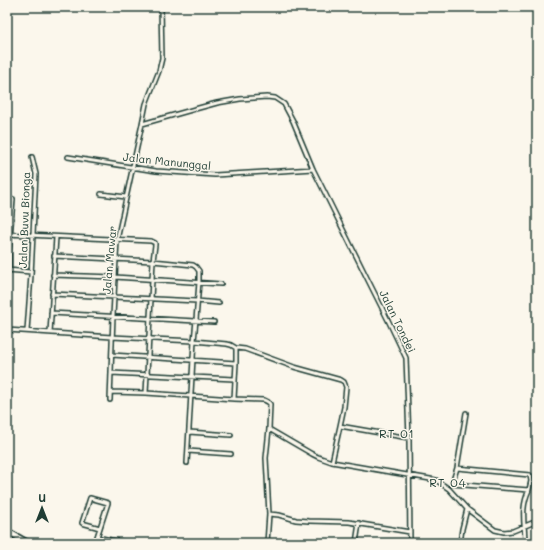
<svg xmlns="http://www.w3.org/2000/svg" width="544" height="550" viewBox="0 0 544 550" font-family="Mali,sans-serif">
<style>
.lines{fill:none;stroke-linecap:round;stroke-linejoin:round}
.minor-casing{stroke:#1f3d34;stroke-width:6}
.primary-casing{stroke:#1f3d34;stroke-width:8}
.minor{stroke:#fbf7ec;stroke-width:3}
.primary{stroke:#fbf7ec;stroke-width:4.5}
.labels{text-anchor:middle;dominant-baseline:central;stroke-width:3;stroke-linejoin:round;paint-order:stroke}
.street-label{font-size:11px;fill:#1f3d34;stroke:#fbf7ec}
.neighbourhood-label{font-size:12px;letter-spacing:1px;fill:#1f3d34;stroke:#fbf7ec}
</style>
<rect width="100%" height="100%" fill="#fbf7ec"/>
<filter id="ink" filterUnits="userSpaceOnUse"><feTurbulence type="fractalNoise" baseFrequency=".025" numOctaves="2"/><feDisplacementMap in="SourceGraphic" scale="8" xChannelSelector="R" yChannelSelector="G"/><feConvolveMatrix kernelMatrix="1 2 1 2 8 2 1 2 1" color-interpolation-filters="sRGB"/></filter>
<g filter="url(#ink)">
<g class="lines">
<g class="minor-casing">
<path id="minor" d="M142 124 195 109 217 103 240 99 267 97 275 98 284 104 293 121 313 169 323 189 369 282 388 320 406 358 409 438 410 543
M68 157 156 171 215 175 313 169
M101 194 126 197
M7 234 151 241 155 243V245L153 261 193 265 196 267 199 271V282L196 320 194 341 187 463
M54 256 153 261 146 393 234 399 236 363V348
M7 270 31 272
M9 271V252L13 199
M53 275 115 277 221 284
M52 294 197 301 219 303
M51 313 214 322
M7 330 112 337 194 341 227 344 231 345 236 348 245 349 294 367 341 380 344 382 346 387 344 407 340 426 332 462 436 480 449 489 467 509 495 530 504 532 513 531 537 521
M27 331 31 275 36 174 32 157
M50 333 56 237
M112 355 236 363
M111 373 234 379
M111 392 146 393
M234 399 264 400 268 402 270 404 269 429 266 458 269 514 267 543
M110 400 113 316 117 240 142 124 146 104 159 71 162 58 161 7
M340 426 409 438
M269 429 312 454 318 457 332 462
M189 432 231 435
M188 451 231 454
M457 468 530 475 531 481 529 490
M452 484 529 490C520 509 525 524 525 543
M452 484 457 468 466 413
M269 514 279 515 296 520 309 521 349 522 410 532
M100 528 82 523 90 498 108 503 97 537 111 540
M110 543 111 540 131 543
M356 543 359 523
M460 543 462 529 467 509"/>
</g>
<g class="primary-casing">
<path id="primary" d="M7 531 28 543"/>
</g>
<use href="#minor" class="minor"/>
<use href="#primary" class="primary"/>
</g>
</g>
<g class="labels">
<g class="street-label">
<text transform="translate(167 161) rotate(6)">Jalan Manunggal</text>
<text transform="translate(24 220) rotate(-88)">Jalan Buvu Bionga</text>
<text transform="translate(109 260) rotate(-85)">Jalan Mawar</text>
<text transform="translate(398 321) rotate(64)">Jalan Tondei</text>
</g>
<g class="neighbourhood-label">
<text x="397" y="433">RT 01</text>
<text x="448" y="482">RT 04</text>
</g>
</g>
<rect width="544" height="550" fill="none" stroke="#fbf7ec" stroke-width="24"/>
<rect x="12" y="12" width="520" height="526" fill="none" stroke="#1f3d34" stroke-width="1.5" filter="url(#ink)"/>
<g transform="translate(42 508)" stroke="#fbf7ec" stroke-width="3" paint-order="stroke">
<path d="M0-3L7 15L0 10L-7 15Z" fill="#1f3d34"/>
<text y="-6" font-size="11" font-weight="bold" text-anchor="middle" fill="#1f3d34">U</text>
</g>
</svg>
